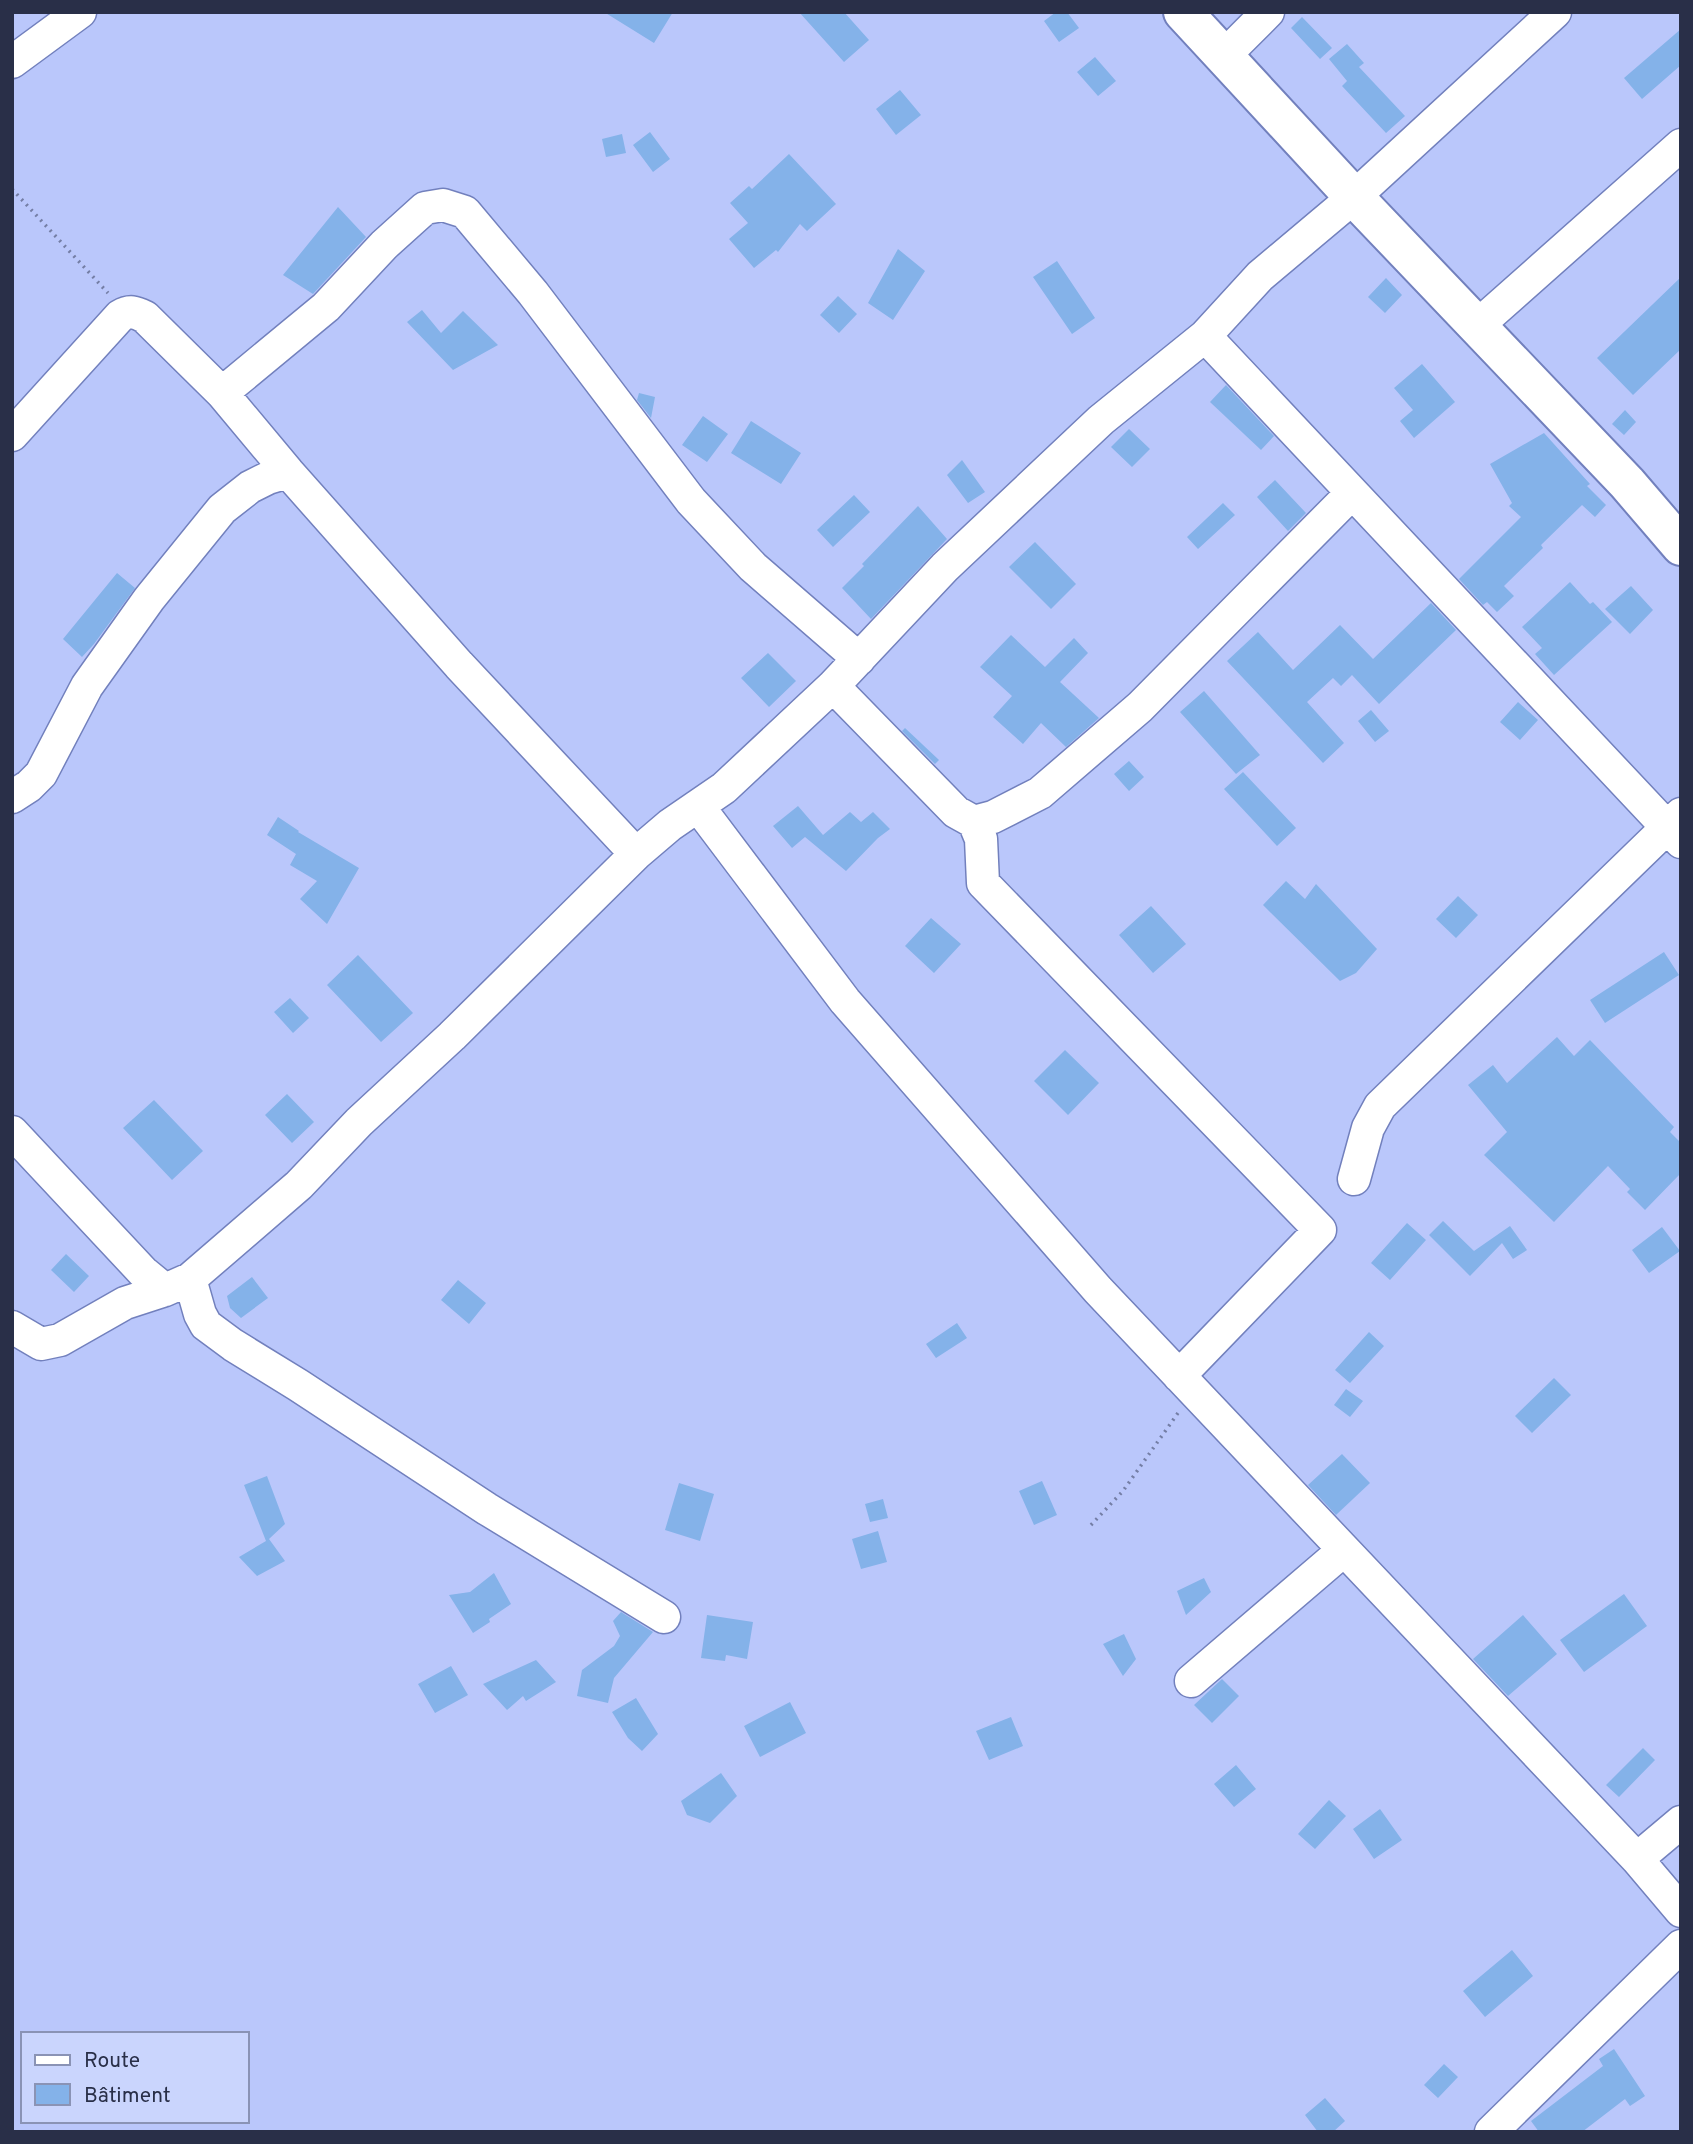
<svg xmlns="http://www.w3.org/2000/svg" width="1693" height="2144" viewBox="0 0 1693 2144" font-family="Overpass,sans-serif">
<style>
.building{fill:#84b2e9}
.lines{fill:none;stroke-linecap:round;stroke-linejoin:round}
.minor-casing{stroke:#7280bd;stroke-width:35}
.major-casing{stroke:#7280bd;stroke-width:42}
.path{stroke:#747ea5;stroke-width:3.5;stroke-dasharray:2 5;stroke-linecap:butt}
.minor{stroke:#fff;stroke-width:32}
.major{stroke:#fff;stroke-width:38}
</style>
<rect width="100%" height="100%" fill="#bac7fb"/>
<path class="building" d="M604 12H673L654 43Z
M799 12H844L869 40 844 62Z
M1056 12H1067L1079 28 1059 42 1044 21Z
M1302 17 1332 48 1320 59 1291 28Z
M1681 29V65L1642 99 1624 78Z
M1347 44 1364 63 1359 67 1405 116 1386 133 1342 86 1347 81 1329 59Z
M1095 57 1116 81 1098 96 1077 72Z
M900 90 921 115 896 135 876 109Z
M650 132 670 159 653 172 633 145Z
M622 134 626 153 606 157 602 139Z
M789 154 836 204 807 231 800 224 778 252 776 250 754 268 729 239 748 223 730 203 749 186 752 189Z
M338 207 366 237 313 294 283 275Z
M898 249 925 271 893 320 868 303Z
M1057 261 1095 318 1072 334 1033 277Z
M1681 277V349L1633 395 1597 358Z
M1386 278 1402 295 1385 313 1368 297Z
M838 296 857 314 839 333 820 315Z
M422 310 441 333 463 311 498 345 453 370 407 322Z
M1422 364 1455 402 1414 438 1400 421 1413 410 1394 388Z
M1226 385 1274 436 1261 450 1210 402Z
M639 393 655 397 651 418 637 400Z
M1625 410 1636 422 1624 435 1612 424Z
M703 416 728 434 707 462 682 445Z
M751 421 801 453 781 484 731 453Z
M1129 429 1150 449 1132 467 1111 447Z
M1544 433 1590 484 1587 486 1606 505 1595 517 1582 505 1541 545 1543 548 1504 586 1514 596 1497 612 1487 602 1483 605 1459 579 1521 517 1509 506 1512 503 1490 464Z
M962 460 985 492 968 503 947 475Z
M1275 480 1306 513 1288 531 1257 497Z
M854 495 870 512 833 547 817 530Z
M1223 503 1235 515 1198 549 1187 537Z
M918 506 947 539 871 619 842 588 864 566 862 564Z
M1035 542 1076 584 1051 609 1009 567Z
M117 573 135 588 94 644 82 657 63 639Z
M1570 582 1590 604 1593 602 1612 622 1554 675 1535 654 1542 648 1522 627Z
M1631 586 1653 610 1630 634 1605 609Z
M1431 603 1456 630 1379 704 1352 675 1341 686 1333 678 1307 702 1344 743 1323 763 1227 661 1258 632 1293 670 1340 625 1373 659Z
M1011 635 1045 667 1074 638 1088 653 1060 682 1099 718 1066 747 1041 723 1023 744 993 717 1012 696 980 667Z
M768 653 796 681 769 707 741 678Z
M1204 691 1260 755 1236 774 1180 712Z
M1518 702 1538 720 1520 740 1500 722Z
M1371 710 1389 731 1375 742 1358 721Z
M905 728 939 760 935 764 902 731Z
M1129 761 1144 777 1129 791 1114 774Z
M1243 772 1296 828 1277 846 1224 789Z
M798 806 823 835 850 812 861 822 873 812 890 829 878 838 846 871 805 837 792 848 773 826Z
M278 817 299 831 298 832 359 868 327 924 300 899 317 881 290 865 296 854 267 835Z
M1286 881 1305 899 1316 884 1377 949 1356 973 1340 981 1263 905Z
M1458 896 1478 915 1456 938 1436 919Z
M1151 906 1186 944 1153 973 1119 935Z
M931 918 961 944 934 973 905 946Z
M1664 952 1679 975 1605 1023 1590 1000Z
M358 955 413 1013 381 1042 327 985Z
M290 998 309 1018 293 1033 274 1012Z
M1557 1037 1574 1056 1590 1040 1674 1127 1670 1132 1681 1143V1173L1645 1210 1627 1192 1630 1189 1608 1166 1554 1222 1484 1155 1507 1132 1468 1085 1493 1065 1507 1083Z
M1065 1050 1099 1083 1068 1115 1034 1081Z
M287 1094 314 1122 292 1143 265 1115Z
M154 1100 203 1151 172 1180 123 1128Z
M1443 1221 1474 1251 1510 1226 1527 1250 1513 1259 1502 1243 1470 1276 1429 1235Z
M1407 1223 1426 1240 1390 1280 1371 1263Z
M1662 1227 1680 1251 1649 1273 1632 1250Z
M66 1254 89 1276 74 1292 51 1270Z
M252 1277 268 1298 241 1318 230 1308 227 1296Z
M458 1280 486 1303 469 1324 441 1300Z
M957 1323 967 1338 936 1358 926 1344Z
M1369 1332 1384 1346 1350 1383 1335 1370Z
M1554 1378 1571 1395 1532 1433 1515 1416Z
M1346 1389 1363 1401 1350 1417 1334 1405Z
M1342 1454 1370 1483 1336 1515 1308 1485Z
M267 1476 285 1524 269 1539 285 1561 257 1576 239 1557 266 1541 244 1485Z
M1042 1481 1057 1515 1034 1525 1019 1491Z
M679 1483 714 1494 700 1541 665 1530Z
M883 1499 888 1518 870 1522 865 1504Z
M878 1531 887 1562 861 1569 852 1539Z
M494 1573 511 1604 489 1619 490 1622 473 1633 449 1595 470 1592Z
M1204 1578 1211 1592 1186 1615 1177 1591Z
M1624 1594 1647 1626 1584 1672 1560 1640Z
M621 1612 653 1632 614 1678 608 1703 577 1696 582 1670 614 1646 620 1636 613 1621Z
M707 1615 753 1622 747 1659 726 1655 725 1661 701 1658Z
M1523 1615 1557 1654 1508 1696 1473 1659Z
M1124 1634 1136 1659 1123 1676 1103 1644Z
M536 1660 556 1682 526 1701 523 1696 507 1710 483 1684Z
M451 1666 468 1695 435 1713 418 1684Z
M1222 1679 1239 1696 1212 1723 1194 1705Z
M636 1698 658 1734 642 1751 628 1738 612 1712Z
M790 1702 806 1733 760 1757 744 1726Z
M1011 1717 1023 1746 989 1760 976 1731Z
M1643 1748 1655 1760 1619 1797 1606 1785Z
M1236 1765 1256 1789 1234 1807 1214 1784Z
M721 1773 737 1796 710 1823 687 1815 681 1801Z
M1329 1800 1346 1816 1315 1849 1298 1834Z
M1380 1809 1402 1840 1374 1859 1353 1829Z
M1512 1950 1533 1976 1485 2017 1463 1991Z
M1614 2049 1645 2096 1630 2106 1625 2099 1582 2132H1539L1531 2121 1603 2066 1599 2059Z
M1444 2064 1458 2077 1438 2098 1424 2085Z
M1325 2098 1345 2121 1333 2132H1318L1305 2115Z"/>
<g class="lines">
<g class="minor-casing">
<path id="minor" d="M1224 56 1268 12
M12 62 80 12
M1477 326 1681 145
M1205 336 1681 842
M222 393 326 307 384 245 425 208 443 205 465 212 533 293 691 501 753 567 859 659
M12 435 120 316C130 310 135 312 145 317L222 393 288 472 459 665 636 854
M833 686 956 812 974 822 993 817 1040 793 1140 707 1352 493
M12 797 29 786 41 774 87 686 149 599 222 509 250 487 268 478 288 472
M698 806 845 1001 1098 1290 1637 1859 1681 1911
M974 822 981 839 983 883 1320 1230 1179 1376
M12 1132 143 1272 165 1290
M1354 1179 1368 1128 1380 1106 1681 814
M190 1279 200 1314 206 1325 233 1345 298 1385 487 1509 664 1617
M12 1327 41 1344 60 1340 125 1303 165 1290 190 1279 299 1185 359 1122 452 1036 636 854 670 825 724 788 833 686 945 567 1101 420 1205 336 1260 276 1354 197 1555 12
M1191 1681 1344 1550
M1637 1859 1681 1822
M1491 2132 1681 1946"/>
</g>
<g class="major-casing">
<path id="major" d="M1183 12 1354 197 1627 483 1681 546"/>
</g>
<path class="path" d="M12 189 108 293
M1091 1525 1123 1491 1178 1413"/>
<use href="#minor" class="minor"/>
<use href="#major" class="major"/>
</g>
<rect width="1693" height="2144" fill="none" stroke="#292f48" stroke-width="28"/>
<rect x="21" y="2032" width="228" height="91" fill="#cad5fd" stroke="#8a93b5" stroke-width="2"/>
<rect x="35" y="2055" width="35" height="10" fill="#ffffff" stroke="#8a93b5" stroke-width="2"/>
<text x="84" y="2067" font-size="21" fill="#292f48">Route</text>
<rect x="35" y="2084" width="35" height="21" fill="#84b2e9" stroke="#8a93b5" stroke-width="2"/>
<text x="84" y="2102" font-size="21" fill="#292f48">Bâtiment</text>
</svg>
